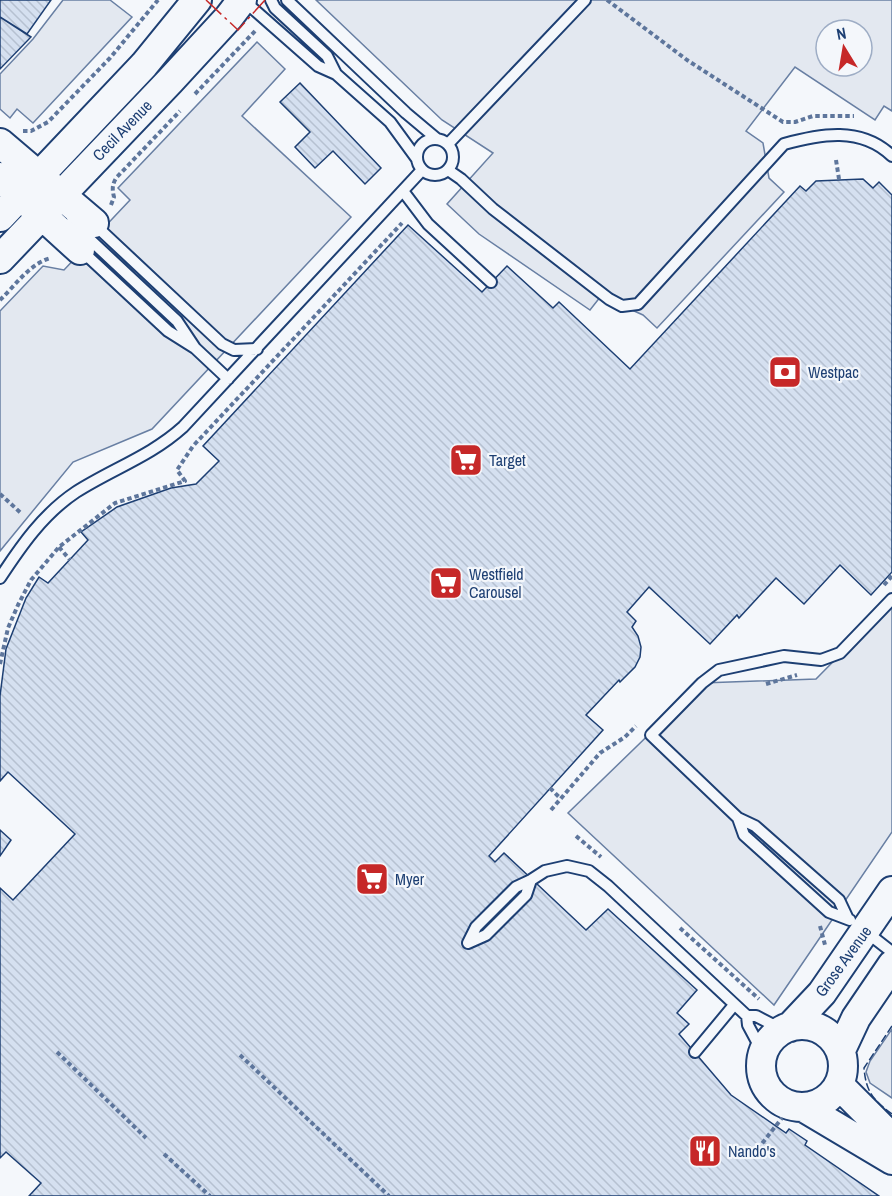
<svg xmlns="http://www.w3.org/2000/svg" width="892" height="1196" viewBox="0 0 892 1196" font-family="'Archivo Narrow',sans-serif">
<style>
.parking{fill:#e3e8f0;stroke:#687fa3;stroke-width:1.5;fill-rule:evenodd}
.building{fill:url(#building-back-hatch);stroke:#1d3f73;stroke-width:1.5}
.lines{fill:none;stroke-linecap:round;stroke-linejoin:round}
.lane-casing{stroke:#1d3f73;stroke-width:14}
.secondary-casing{stroke:#1d3f73;stroke-width:32}
.path{stroke:#5e769c;stroke-width:4;stroke-dasharray:4.5 3;stroke-linecap:butt}
.lane{stroke:#f4f7fb;stroke-width:10}
.secondary{stroke:#f4f7fb;stroke-width:28}
.fence{stroke:#1d3f73;stroke-width:1.5;stroke-dasharray:8 3;stroke-linecap:butt}
.power{stroke:#c62828;stroke-width:1.5;stroke-dasharray:21 4.5 3 4.5;stroke-linecap:butt}
.labels{text-anchor:middle;dominant-baseline:central;stroke-width:4.5;stroke-linejoin:round;paint-order:stroke}
.street-label{font-size:16px;fill:#1d3f73;stroke:#f4f7fb}
.poi-label{font-size:16px;fill:#1d3f73;stroke:#f4f7fb;text-anchor:start}
</style>
<defs>
<pattern id="building-back-hatch" width="6" height="6" patternUnits="userSpaceOnUse" patternTransform="scale(1.5)"><rect width="6" height="6" fill="#d5e0f0"/><path d="M-1 5l2 2M0 0l6 6M5-1l2 2" fill="none" stroke="#b6c1d1"/></pattern>
</defs>
<rect width="100%" height="100%" fill="#f4f7fb"/>
<path class="parking" d="M63 0H110L132 17 33 123 17 109 10 118 0 109V74L33 39Z
M316 0H892V111L884 106 875 120 795 67 746 131 763 143 769 178 784 192 657 328 643 315 601 296 590 310 479 234 447 204 493 153 442 120ZM826 30H862V66H826Z
M257 42 285 69 242 116 351 217 152 429 73 462 0 551V311L43 266 64 270 130 200 118 188Z
M892 602V832L774 1005 568 813 702 683 816 679Z
M892 1029V1098L870 1083 866 1072 870 1061Z"/>
<path class="building" d="M0 0H51L27 34 0 17Z
M0 17 31 37 0 69Z
M300 83 381 168 365 184 333 151 315 168 295 147 310 132 280 102Z
M863 179 873 188 879 182 892 195V572L871 595 840 565 804 604 776 578 739 618 737 615 710 644 649 587 627 612 636 621 632 627 638 636 641 647 640 657 635 667 620 682 619 680 586 715 603 730 489 856 495 862 504 853 586 930 608 909 697 990 677 1013 689 1024 679 1034 731 1095 786 1133 789 1129 807 1141 805 1145 879 1196H29L41 1183 6 1152 0 1158V888L13 900 75 834 8 772 0 781V696L6 649 26 598 39 577 48 583 88 540 81 532 117 507 171 488 196 484 219 461 203 446 408 225 482 292 507 266 553 308 559 302 630 369 800 186 806 191 816 181Z
M0 830 11 840 0 856Z"/>
<g class="lines">
<g class="lane-casing">
<path id="lane" d="M243 0 318 66 336 74 390 122 417 159
M271 0 275 8 327 56 336 74
M287 0 406 113 437 139
M417 157a18 18 0 1 1 36 0a18 18 0 1 1-36 0Z
M448 144 585 0
M448 170 461 179 493 209 609 299 622 306 638 304 784 144C820 134 861 126 892 156
M403 191 428 224 491 282
M72 218 84 234 177 321 195 348
M95 225 222 344 234 350 257 349
M82 251 168 331 195 348 228 379
M0 578C21 546 43 514 76 492 112 469 151 456 183 427L422 170
M738 818 744 835 829 912 850 920
M847 917 839 900 755 826 738 818 651 735 702 683 719 670 784 656 821 660 840 653 892 599
M865 931 892 952
M468 943 476 927 516 887 531 880 545 871 567 866 589 871 608 886 747 1016 748 1025 763 1053
M468 943 486 935 526 895 531 880
M747 1016H756L783 1030
M695 1052 734 1005"/>
</g>
<g class="secondary-casing">
<path id="secondary" d="M0 143 94 223
M0 177 80 250
M0 217 144 65 197 0
M0 259 170 81 229 17 242 0
M761 1066a41 41 0 1 1 82 0a41 41 0 1 1-82 0Z
M790 1027 822 993 892 891
M841 1050 856 1018 892 965
M839 1085 892 1138
M803 1107 892 1160"/>
</g>
<path class="path" d="M607 0 687 60 783 122H795L813 116H854
M195 94 256 30
M23 131H31L48 122 110 58 158 0
M836 160 839 179
M111 205 114 197C112 189 112 184 117 177L180 111
M0 300C15 286 30 263 51 258
M0 494 22 514
M59 547 70 560
M884 585 892 576
M0 664 8 628 18 605 31 580 59 547 115 503 185 481 177 470 193 446 402 223
M766 684 797 675
M550 788 560 798
M551 810 600 753 625 737 636 726
M576 836 601 857
M820 926 825 945
M680 928 759 999
M57 1052 146 1138
M240 1055 389 1196
M164 1154 210 1196
M753 1155 782 1118"/>
<use href="#lane" class="lane"/>
<use href="#secondary" class="secondary"/>
<path class="fence" d="M892 1026 864 1068C866 1092 873 1100 892 1114"/>
<path class="power" d="M206 0 238 30 265 0"/>
</g>
<defs>
<g id="bank-square" transform="scale(1.725)"><rect x="-9" y="-9" width="18" height="18" rx="4" fill="#c62828" stroke="#f4f7fb"/><path d="M-6-4H6V4H-6ZM0-2.3a2.3 2.3 0 1 0 0 4.6a2.3 2.3 0 1 0 0-4.6Z" fill="#fff"/></g>
<g id="supermarket-square" transform="scale(1.725)"><rect x="-9" y="-9" width="18" height="18" rx="4" fill="#c62828" stroke="#f4f7fb"/><path d="M-6-5.5h2.5l.6 2H6L4.5 2H-2.5L-4.4-4H-6ZM-1.5 3.2a1.3 1.3 0 1 0 .1 0ZM3 3.2a1.3 1.3 0 1 0 .1 0Z" fill="#fff"/></g>
<g id="restaurant-square" transform="scale(1.725)"><rect x="-9" y="-9" width="18" height="18" rx="4" fill="#c62828" stroke="#f4f7fb"/><path d="M-5-6h1v4h1v-4h1v4h1v-4h1v5L-1.5 .5V6h-2V.5L-5-1ZM5-6V6H3V1.5H1.5Q1.5-4 5-6Z" fill="#fff"/></g>
</defs>
<g fill-rule="evenodd">
<use href="#bank-square" x="785" y="372"/>
<use href="#supermarket-square" x="466" y="460"/>
<use href="#supermarket-square" x="446" y="583"/>
<use href="#supermarket-square" x="372" y="879"/>
<use href="#restaurant-square" x="705" y="1151"/>
</g>
<g class="labels">
<g class="street-label">
<text transform="translate(122 130) rotate(-46)">Cecil Avenue</text>
<text transform="translate(843 961) rotate(-54)">Grose Avenue</text>
</g>
<g class="poi-label">
<text x="808" y="372">Westpac</text>
<text x="489" y="460">Target</text>
<text x="469" y="574">Westfield<tspan x="469" dy="18">Carousel</tspan></text>
<text x="395" y="879">Myer</text>
<text x="728" y="1151">Nando's</text>
</g>
</g>
<g transform="translate(844 48) rotate(349)"><circle r="28" fill="#f4f7fb" stroke="#9eadc5" stroke-width="1.5"/>
<path d="M0-4.5L10 22L0 15L-10 22Z" fill="#c62828"/>
<text y="-9" font-size="16" font-weight="bold" text-anchor="middle" fill="#1d3f73">N</text>
</g>
</svg>
